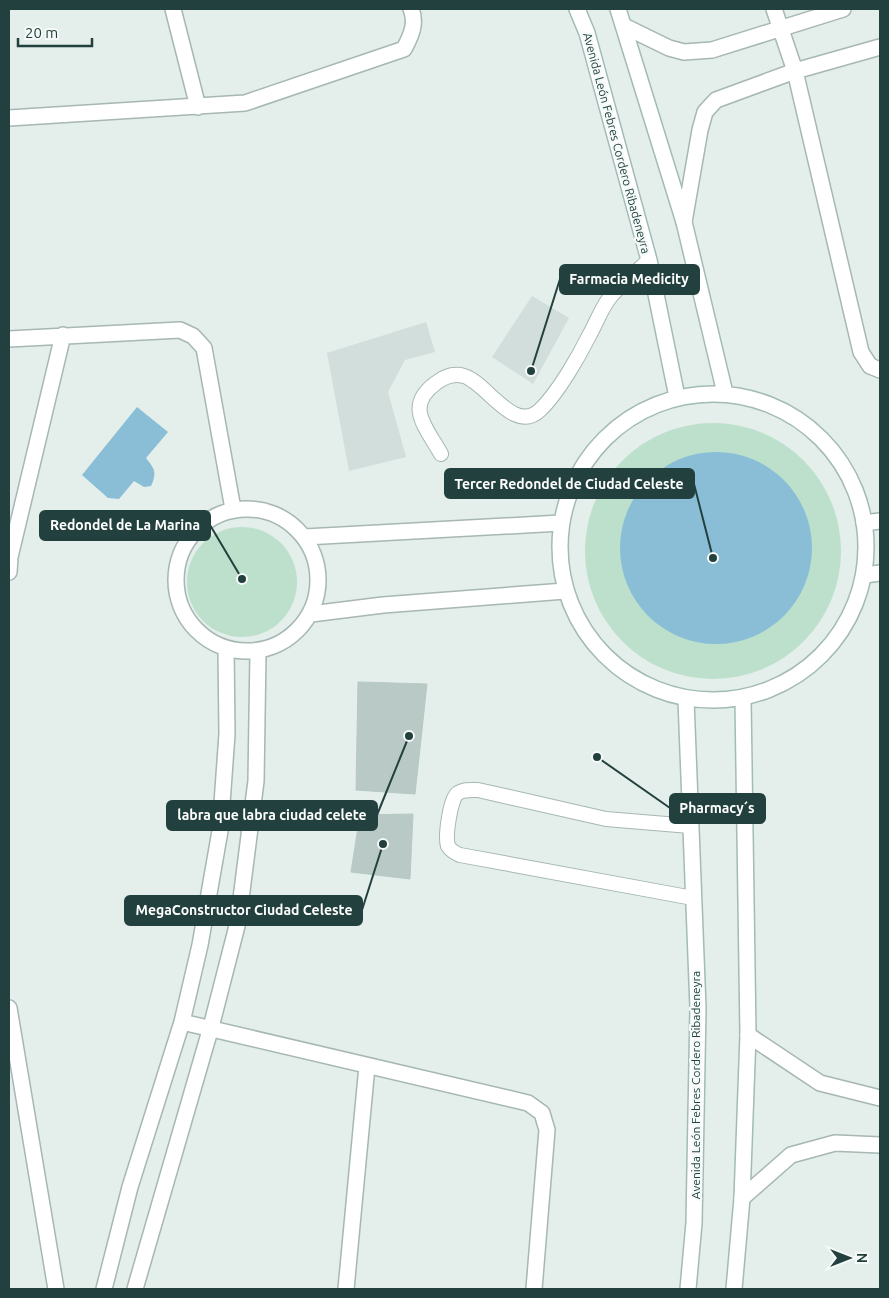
<svg xmlns="http://www.w3.org/2000/svg" width="889" height="1298" viewBox="0 0 889 1298" font-family="Ubuntu,sans-serif">
<style>
.built{fill:#d2dedb}
.green{fill:#bce0cb}
.water{fill:#89bed6}
.building{fill:#b9c9c5;stroke:#b6c9c4}
.lines{fill:none;stroke-linecap:round;stroke-linejoin:round}
.lane-casing{stroke:#a6b7b4;stroke-width:16}
.street-casing{stroke:#a6b7b4;stroke-width:18}
.secondary-casing{stroke:#a2bbb6;stroke-width:18}
.lane{stroke:#fff;stroke-width:14}
.street{stroke:#fff;stroke-width:15}
.secondary{stroke:#fff;stroke-width:15}
.labels{text-anchor:middle;dominant-baseline:central;stroke-width:4.5;stroke-linejoin:round;paint-order:stroke}
.street-label{font-size:12px;fill:#22413e;stroke:#f5faf9}
.leader{fill:none;stroke:#22413e;stroke-width:2}
.callout-dot{fill:#22413e;stroke:#f5faf9;stroke-width:2}
.callout{fill:#22413e;stroke:#22413e;stroke-width:2}
.callout-label{font-size:14px;text-anchor:middle;font-weight:bold;fill:#fff}
</style>
<rect width="100%" height="100%" fill="#e4eeeb"/>
<path class="built" d="M532 296 569 318 533 384 492 357Z
M426 322 435 352 405 360 388 392 406 457 349 471 327 353Z"/>
<path class="green" d="M585 551a128 128 0 1 1 256 0a128 128 0 1 1-256 0Z
M187 582a55 55 0 1 1 110 0a55 55 0 1 1-110 0Z"/>
<path class="water" d="M137 407 168 432 146 458C155 469 157 473 151 486L144 487 134 481 119 499 108 498 82 475Z
M620 548a96 96 0 1 1 192 0a96 96 0 1 1-192 0Z"/>
<path class="building" d="M358 682 427 684 415 794 356 790Z
M413 814 410 879 351 872 360 815Z"/>
<g class="lines">
<g class="lane-casing">
<path id="lane" d="M441 454C426 427 404 406 436 383 445 376 454 373 464 376 486 382 514 435 540 410 558 393 579 356 590 334 596 323 601 310 608 300 619 285 636 273 649 260
M690 826 606 819 478 790C471 790 464 789 458 793 450 798 445 837 448 846 451 851 455 853 460 855L693 898"/>
</g>
<g class="street-casing">
<path id="street" d="M173 9 198 107
M774 9 795 71 861 352 870 366 880 370
M626 27 669 48 684 52 712 50 843 9
M9 118 245 103 404 49C411 36 417 23 411 9
M684 222 700 130 705 112 716 100 795 71 880 47
M9 339 180 330 193 336 204 348 233 509
M176 580a71 71 0 1 1 142 0a71 71 0 1 1-142 0Z
M864 523 880 521
M305 537 561 523
M9 572 10 557 63 335
M864 575 880 573
M311 614 383 605 565 591
M9 1008 56 1289
M182 1022 528 1103 542 1113 547 1130 534 1289
M748 1035 820 1083 880 1098
M742 1198 791 1155 835 1143 880 1145
M104 1289 130 1187 182 1022 200 945 220 831 227 734 226 649
M135 1289 211 1027 238 922 256 781 258 652
M346 1289 367 1066"/>
</g>
<g class="secondary-casing">
<path id="secondary" d="M577 9 587 33 649 260 677 397
M618 9 684 222 725 393
M560 547a153 153 0 1 1 306 0a153 153 0 1 1-306 0Z
M686 700 698 1008 694 1223 688 1289
M734 1289 742 1198 748 1035 743 699"/>
</g>
<use href="#lane" class="lane"/>
<use href="#street" class="street"/>
<use href="#secondary" class="secondary"/>
</g>
<g class="labels">
<g class="street-label">
<text transform="translate(617 143) rotate(75)">Avenida León Febres Cordero Ribadeneyra</text>
<text transform="translate(695 1085) rotate(-90)">Avenida León Febres Cordero Ribadeneyra</text>
</g>
</g>
<path class="leader" d="M531 371L560 279M713 558L694 484M242 579L210 525M597 757L670 808M409 736L377 815M383 844L362 910"/>
<g class="callout-dot">
<circle cx="531" cy="371" r="5"/>
<circle cx="713" cy="558" r="5"/>
<circle cx="242" cy="579" r="5"/>
<circle cx="597" cy="757" r="5"/>
<circle cx="409" cy="736" r="5"/>
<circle cx="383" cy="844" r="5"/>
</g>
<g class="callout">
<rect x="560" y="265" width="139" height="29" rx="5"/>
<rect x="445" y="469" width="249" height="29" rx="5"/>
<rect x="40" y="511" width="170" height="29" rx="5"/>
<rect x="670" y="794" width="95" height="29" rx="5"/>
<rect x="167" y="801" width="210" height="29" rx="5"/>
<rect x="125" y="896" width="237" height="29" rx="5"/>
</g>
<g class="callout-label">
<text x="629" y="284">Farmacia Medicity</text>
<text x="569" y="489">Tercer Redondel de Ciudad Celeste</text>
<text x="125" y="530">Redondel de La Marina</text>
<text x="717" y="813">Pharmacy´s</text>
<text x="272" y="820">labra que labra ciudad celete</text>
<text x="244" y="915">MegaConstructor Ciudad Celeste</text>
</g>
<rect width="889" height="1298" fill="none" stroke="#22413e" stroke-width="20"/>
<g transform="translate(849 1258) rotate(90)" stroke="#f5faf9" stroke-width="4" paint-order="stroke">
<path d="M0-4L9 19L0 12L-9 19Z" fill="#22413e"/>
<text y="-8" font-size="14" font-weight="bold" text-anchor="middle" fill="#22413e">N</text>
</g>
<path d="M18 38v8h74v-8" fill="none" stroke="#22413e" stroke-width="2.5"/>
<text x="25" y="38" font-size="15" fill="#22413e" stroke="#f5faf9" stroke-width="4" paint-order="stroke">20 m</text>
</svg>
